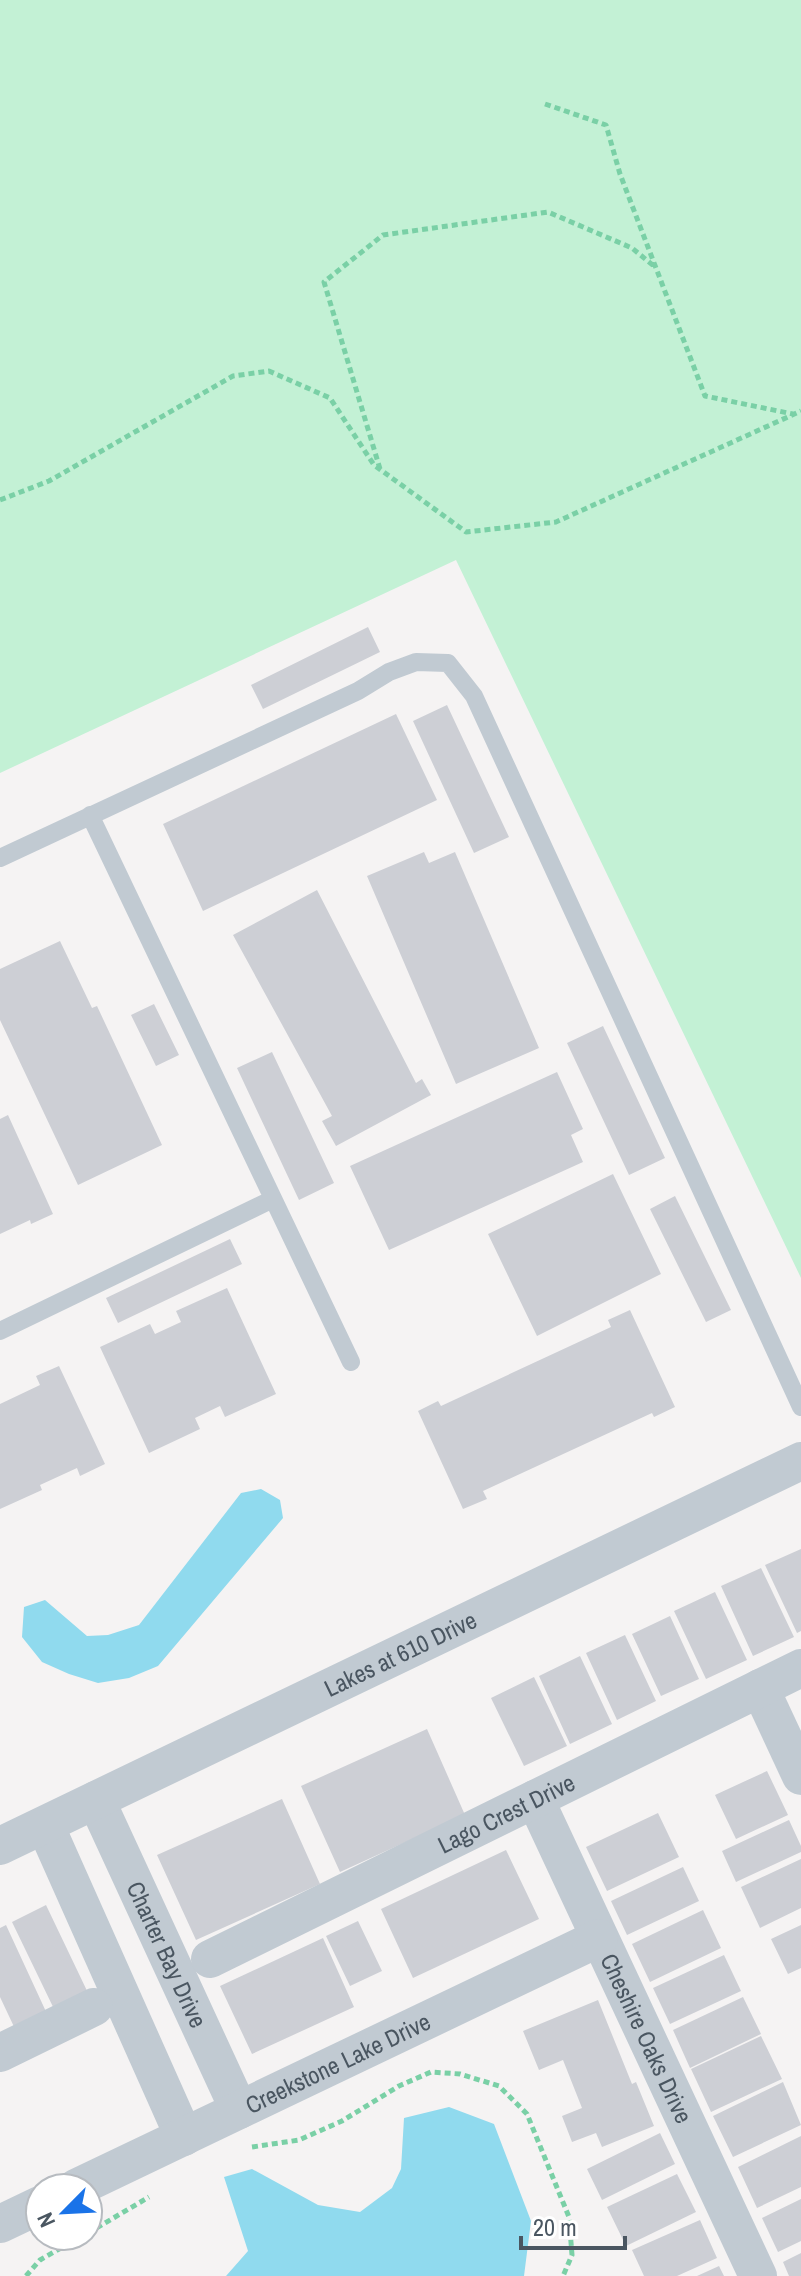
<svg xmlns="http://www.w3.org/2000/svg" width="801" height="2276" viewBox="0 0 801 2276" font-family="'Archivo Narrow',sans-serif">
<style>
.green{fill:#c3f1d5}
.water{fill:#90daee}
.building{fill:#cdcfd5}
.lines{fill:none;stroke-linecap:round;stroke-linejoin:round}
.path{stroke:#7ad0a6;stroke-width:5;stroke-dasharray:6 4;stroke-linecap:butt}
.lane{stroke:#c1cad2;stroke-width:18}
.street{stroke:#c1cad2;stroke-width:38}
.labels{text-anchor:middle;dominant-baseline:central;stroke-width:7;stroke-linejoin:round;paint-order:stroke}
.street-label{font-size:24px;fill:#4a5661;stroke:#fff}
</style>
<rect width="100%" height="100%" fill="#f5f3f3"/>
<path class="green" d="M0 0H801V1278L456 560 0 773Z"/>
<path class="water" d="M261 1489 280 1500 283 1518 158 1666 129 1678 98 1683 69 1674 42 1662 22 1637 24 1607 45 1600 87 1636 108 1635 139 1625 241 1493Z
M449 2107 494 2124 531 2221 524 2276H226L248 2251 224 2177 252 2169 318 2205 360 2212 392 2188 401 2169 404 2118Z"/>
<path class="building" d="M368 627 380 652 263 709 251 685Z
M447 705 509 837 474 853 413 721Z
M396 714 437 800 203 911 163 824Z
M424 852 429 863 455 852 539 1048 456 1084 367 876Z
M317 890 416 1083 422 1079 431 1095 336 1146 322 1121 332 1116 233 935Z
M60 941 92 1008 97 1006 162 1145 78 1185 0 1020V969Z
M154 1004 179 1055 156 1066 131 1015Z
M603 1026 665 1158 629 1175 567 1043Z
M272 1052 334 1183 299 1200 237 1068Z
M557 1072 583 1129 571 1135 583 1162 389 1250 350 1166Z
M8 1115 53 1214 31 1224 30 1220 0 1234V1119Z
M613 1174 661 1274 537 1336 488 1234Z
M675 1196 731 1310 706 1322 650 1209Z
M230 1239 242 1264 118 1323 106 1298Z
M227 1288 276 1394 225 1417 220 1406 195 1418 200 1429 149 1453 100 1347 150 1324 155 1334 181 1322 176 1311Z
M630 1310 675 1407 654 1417 652 1413 483 1491 487 1499 463 1509 418 1411 438 1401 441 1406 611 1327 608 1320Z
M59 1366 105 1464 80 1476 77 1468 40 1485 42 1490 0 1509V1404L40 1385 36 1376Z
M801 1549V1631L797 1633 765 1565Z
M761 1568 794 1637 753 1656 721 1586Z
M715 1592 747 1660 706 1679 674 1611Z
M670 1616 699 1679 661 1696 632 1634Z
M625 1635 656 1701 617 1720 586 1653Z
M580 1656 612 1724 570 1744 539 1676Z
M534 1677 567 1746 524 1766 491 1698Z
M427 1729 465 1815 340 1872 301 1786Z
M767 1771 788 1815 736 1839 715 1795Z
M282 1799 320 1884 196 1940 157 1855Z
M658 1813 679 1857 607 1891 586 1847Z
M789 1820 801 1846V1852L736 1882 722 1851Z
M506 1850 539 1919 413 1978 381 1909Z
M801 1859V1908L760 1928 741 1887Z
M683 1867 699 1901 627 1935 611 1901Z
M46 1905 89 1995 55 2011 12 1922Z
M703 1910 721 1948 650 1982 632 1944Z
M358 1921 382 1971 350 1986 326 1936Z
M6 1925 48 2016 16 2031 0 1997V1928Z
M801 1925V1968L788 1974 771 1939Z
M323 1938 354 2007 252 2054 220 1986Z
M724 1955 741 1991 670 2024 653 1988Z
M743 1997 761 2034 690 2068 673 2030Z
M598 2000 632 2084 636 2082 654 2126 602 2147 596 2133 572 2142 562 2116 582 2108 563 2060 539 2070 523 2031Z
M761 2036 782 2079 711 2112 691 2069Z
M783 2082 801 2125 733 2157 713 2116Z
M660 2133 675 2164 602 2200 587 2169Z
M801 2136V2187L757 2208 738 2167Z
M677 2174 696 2212 626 2246 607 2207Z
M801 2199V2241L778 2252 762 2218Z
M700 2220 717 2258 677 2276H644L632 2250Z
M801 2253V2276H789L783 2262Z
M719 2266 724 2276H697Z"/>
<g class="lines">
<path class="path" d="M545 104 606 125 620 174 705 396 793 414
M380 469 324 282 383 235 548 212 632 248 655 267
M0 500 49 481 233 376 269 371 330 398 374 465 466 532 556 522 801 411
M252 2147 299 2140 342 2121 399 2086 431 2072 460 2074 499 2086 527 2114 569 2217 572 2255 563 2276
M88 2233 149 2197
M26 2276 40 2260 82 2236"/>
<path class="lane" d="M90 815 351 1362
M0 858 358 691 389 672 416 662 448 663 474 696 801 1407
M0 1331 273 1199"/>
<g class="street">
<path d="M760 1688 801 1776"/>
<path id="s1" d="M535 1799 758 2276"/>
<path id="s2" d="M96 1800 239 2110"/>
<path d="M45 1825 184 2137"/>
<path id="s3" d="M0 1846 801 1461"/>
<path id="s4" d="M210 1959 801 1668"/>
<path d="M0 2053 94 2007"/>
<path id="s5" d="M76 2188 599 1938"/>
<path d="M0 2224 40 2205"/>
</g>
</g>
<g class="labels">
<g class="street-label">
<text stroke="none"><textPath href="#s3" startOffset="444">Lakes at 610 Drive</textPath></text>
<text stroke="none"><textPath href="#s4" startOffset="330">Lago Crest Drive</textPath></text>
<text stroke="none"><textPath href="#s2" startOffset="170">Charter Bay Drive</textPath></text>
<text stroke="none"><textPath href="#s1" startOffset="264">Cheshire Oaks Drive</textPath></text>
<text stroke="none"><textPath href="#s5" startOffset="290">Creekstone Lake Drive</textPath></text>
</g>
</g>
<g transform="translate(64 2212) rotate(246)"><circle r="38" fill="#ffffff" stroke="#b7bbc0" stroke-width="2"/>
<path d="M0-6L14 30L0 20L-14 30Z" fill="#1a73e8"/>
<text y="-12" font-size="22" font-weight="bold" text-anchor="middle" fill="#4a5661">N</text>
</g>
<path d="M521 2236v12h104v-12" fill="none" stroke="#4a5661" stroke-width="4"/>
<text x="533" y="2236" font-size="24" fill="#4a5661" stroke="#ffffff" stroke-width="6" paint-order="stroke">20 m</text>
</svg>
